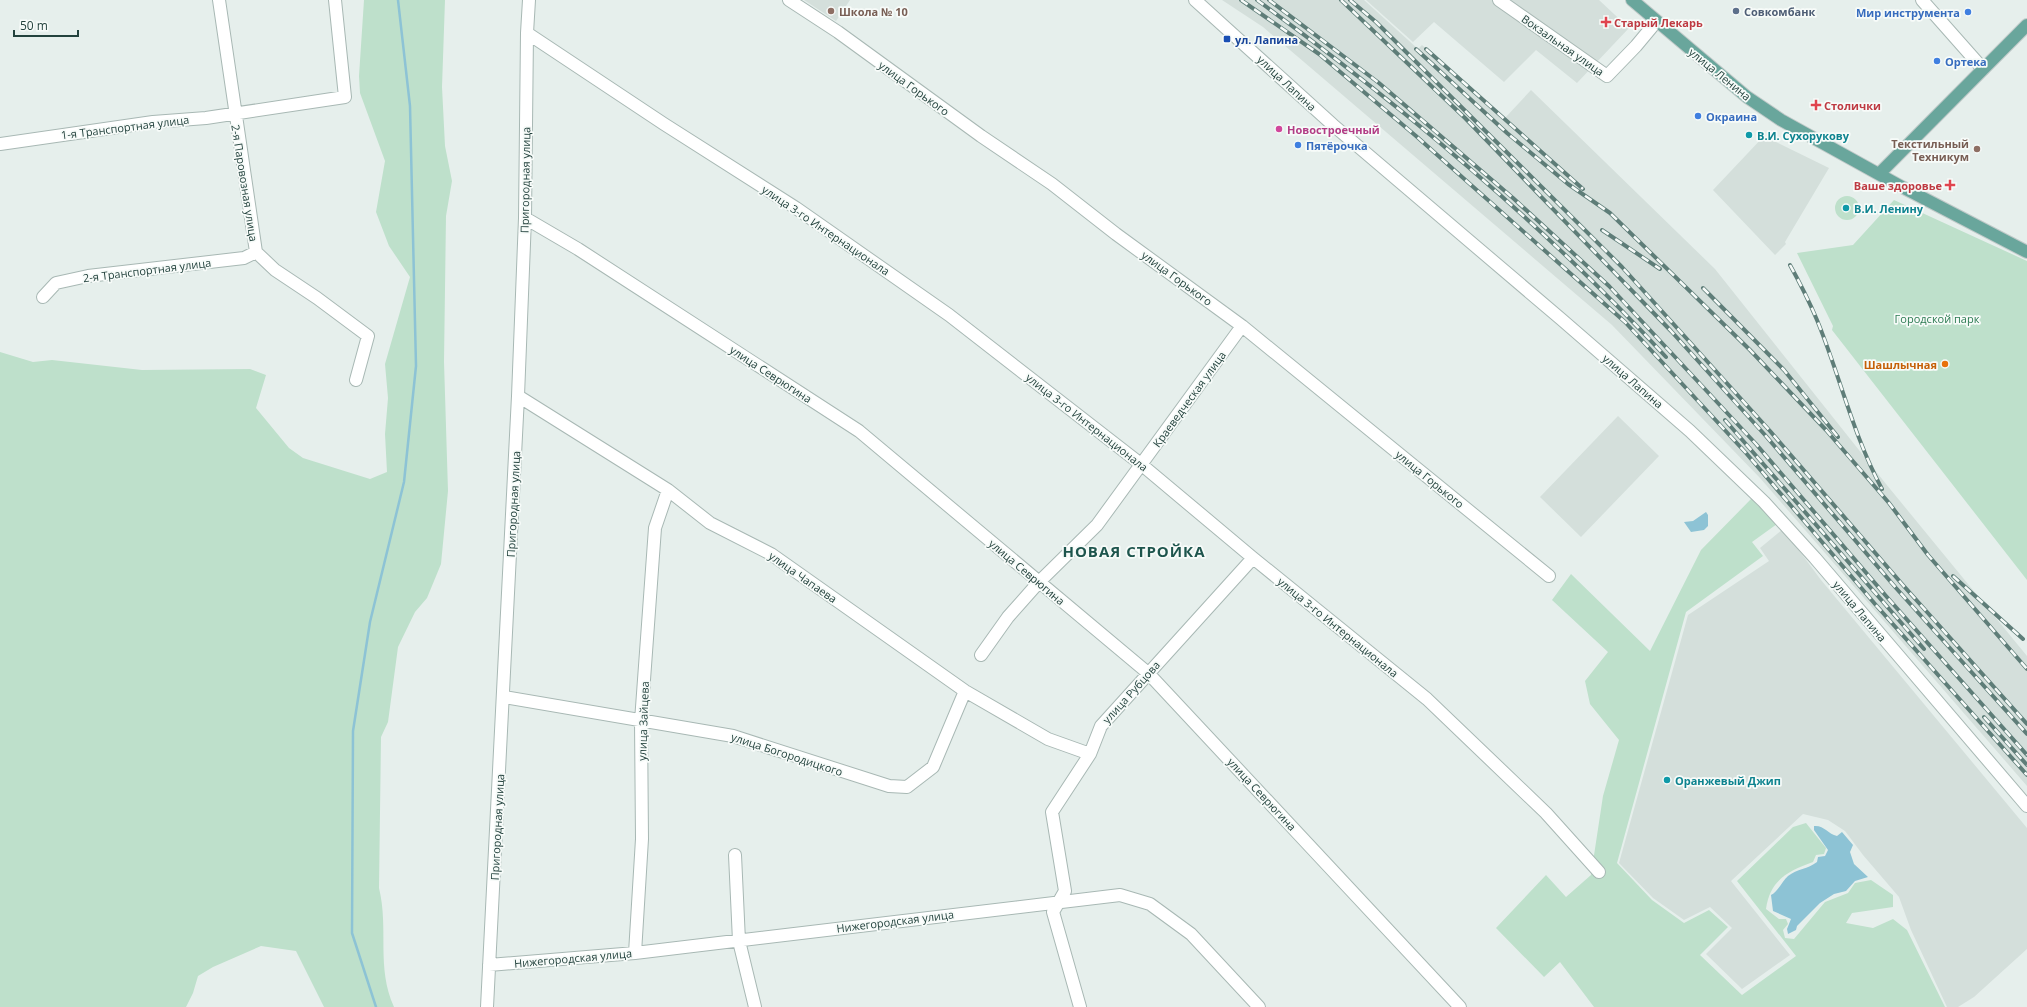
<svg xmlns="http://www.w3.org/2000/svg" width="2027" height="1007" viewBox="0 0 2027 1007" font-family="'Open Sans',sans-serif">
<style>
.built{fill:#d4dfdb}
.green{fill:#bee0cb}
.water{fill:#8dc3d5}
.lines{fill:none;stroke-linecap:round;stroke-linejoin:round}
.stream{stroke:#8dc3d5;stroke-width:2.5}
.minor-casing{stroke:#a8b8b4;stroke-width:14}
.major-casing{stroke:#c1cac9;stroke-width:14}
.minor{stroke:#fff;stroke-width:12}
.major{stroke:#69a69c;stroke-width:12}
.rail-casing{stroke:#5e7d78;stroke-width:4}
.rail{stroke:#f7fbf9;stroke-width:2.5;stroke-dasharray:8;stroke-linecap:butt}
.education-dot{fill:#8d6e63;stroke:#f7fbf9;stroke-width:1.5}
.service-dot{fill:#5c6f8a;stroke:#f7fbf9;stroke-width:1.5}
.shop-dot{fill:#3f7fe0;stroke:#f7fbf9;stroke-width:1.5}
.health-dot{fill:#e0444e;stroke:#f7fbf9;stroke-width:1.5}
.transit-dot{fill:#1a4fb4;stroke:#f7fbf9;stroke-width:1.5}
.hotel-dot{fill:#d1479c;stroke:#f7fbf9;stroke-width:1.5}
.culture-dot{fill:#0f9aa8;stroke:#f7fbf9;stroke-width:1.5}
.food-dot{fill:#e8710a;stroke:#f7fbf9;stroke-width:1.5}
.labels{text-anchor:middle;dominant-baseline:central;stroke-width:3.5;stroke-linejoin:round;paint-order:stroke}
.education-label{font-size:11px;font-weight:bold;fill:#785e54;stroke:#f7fbf9;text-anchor:start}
.service-label{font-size:11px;font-weight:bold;fill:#4e5e75;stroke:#f7fbf9;text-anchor:start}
.shop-label{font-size:11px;font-weight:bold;fill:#366cbe;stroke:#f7fbf9;text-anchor:start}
.health-label{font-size:11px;font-weight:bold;fill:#be3a42;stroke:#f7fbf9;text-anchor:start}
.transit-label{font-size:11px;font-weight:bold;fill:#164399;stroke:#f7fbf9;text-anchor:start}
.street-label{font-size:11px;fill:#23423d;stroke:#f7fbf9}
.hotel-label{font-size:11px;font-weight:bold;fill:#b23c85;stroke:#f7fbf9;text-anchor:start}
.culture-label{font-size:11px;font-weight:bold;fill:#0d838f;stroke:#f7fbf9;text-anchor:start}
.park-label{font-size:11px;fill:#2c7b52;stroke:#f7fbf9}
.food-label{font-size:11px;font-weight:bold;fill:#c56008;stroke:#f7fbf9;text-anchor:end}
.district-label{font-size:15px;font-weight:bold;letter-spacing:1px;fill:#1e554d;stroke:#f7fbf9}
</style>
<rect width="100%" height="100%" fill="#e6efec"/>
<path class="built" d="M804 0H850L836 21Z
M1222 0H1364L1418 49 1422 45 1505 118 1531 90 1715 269 1886 484 2027 656V786L1760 478 1612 325 1263 27Z
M1366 0H1508L1511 2 1512 0H1599L1629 28 1577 83 1536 50 1504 82 1434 22 1413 42Z
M1764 136 1829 168 1785 242 1786 244 1775 255 1713 190Z
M1618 416 1659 456 1581 537 1540 497Z
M1783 529 1821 580 2027 828V949L1974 997 1958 1007H1947L1911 930 1899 897 1863 855 1845 831 1828 820 1803 814 1731 881 1790 955 1742 989 1706 954 1732 928 1710 907 1684 920 1653 898 1619 863 1688 615 1769 561 1760 548Z"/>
<path class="green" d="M364 0H445L442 87 445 146 452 181 446 216 444 362 448 491 441 564 427 598 415 612 398 647 388 722 381 737 379 888C389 929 376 967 394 1007H324L296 951 261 946 213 967 198 976 193 993 186 1007H0V352L33 362 52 360 142 370 250 369 266 375 256 408 289 448 303 458 370 479 387 472 385 434 388 398 385 364 410 277 389 246 376 212 385 161 360 93 359 76Z
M1835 208a12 12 0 1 1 24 0a12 12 0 1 1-24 0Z
M1894 200 2027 261V580L1832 330 1833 326 1797 253 1853 245Z
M1752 498 1777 524 1752 542 1763 556 1686 612 1617 863 1652 900 1684 923 1709 910 1728 927 1700 955 1742 995 1796 956 1737 881 1793 827 1806 823 1826 848 1824 854 1816 855 1813 862C1788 871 1770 880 1766 909L1779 919H1786L1788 924 1783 930 1785 938 1794 939 1825 902 1848 893 1855 883 1871 880 1893 895V907L1852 913 1846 923 1873 928 1893 919 1907 930 1945 1007H1594L1560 962 1544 977 1496 928 1546 875 1566 897 1591 875 1603 796 1619 740 1590 704 1585 681 1608 652 1552 600 1571 574 1650 651 1701 550Z"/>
<path class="water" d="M1706 512 1708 515V526L1704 530 1691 532 1684 522 1693 521Z
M1814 826C1824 825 1828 834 1837 836L1842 832 1853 845 1850 852 1854 864 1868 877 1855 881 1846 891 1834 894 1820 903 1797 926 1796 930 1788 934 1787 929 1791 919 1773 911 1771 895C1778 892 1782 881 1788 876 1797 869 1808 869 1817 862L1818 857 1825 856 1828 850 1814 830Z"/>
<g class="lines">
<path class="stream" d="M376 1007 352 933 353 731 370 622 404 482 416 366 410 106 398 0"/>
<g class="minor-casing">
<path id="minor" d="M219 0 256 252 275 270 317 298 368 336 356 380
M789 0 838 32 981 136 1052 184 1116 234 1242 326 1549 576
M1195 0 1333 125 1561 319 1690 431 1764 502 1815 558 2027 806
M1499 0 1607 76 1636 46 1656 22
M1922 0 1983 69
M527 33 664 124 796 208 949 315 1142 465 1253 558 1427 699 1546 813 1599 872
M0 144 153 122 206 118 345 97 335 0
M525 218 578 249 859 431 1148 673 1460 1007
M43 297 56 283 88 276 244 258 256 252
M518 396 668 490 710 523 771 554 965 691 1048 739 1090 754
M981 655 1008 617 1039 582 1097 525 1242 326
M504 697 733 736 889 786 907 787 933 767 965 691
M735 855 739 941 755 1007
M635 953 642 839 641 721 655 528 668 490
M489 965 635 953 1120 895 1150 904 1191 934 1259 1007
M487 1007 518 396 525 218 527 33 529 0
M1080 1007 1053 912 1065 891 1052 812 1090 754 1101 726 1253 558"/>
</g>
<g class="major-casing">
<path id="major" d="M1632 0 1747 97 1781 120 1902 187 2027 252
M1879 174 2027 25"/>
</g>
<use href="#minor" class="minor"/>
<use href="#major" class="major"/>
<g class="rail-casing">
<path id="rail" d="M1241 0 1319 54 1416 136 1625 322 1746 453 1875 604 2027 775
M1257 0C1401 105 1545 226 1666 357
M1269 0 1379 83 1513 198 1609 286 1756 444 1886 596 2027 755
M1341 0 1465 118 1671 331 1765 435 1896 588 2027 734
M1350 0 1376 22 1622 267 1770 431 1902 584 2027 724
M1416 49 1507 133 1568 184 1610 213 1750 350 1826 430 1889 503 1928 555 2027 669
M1426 49 1583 189
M1602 230 1660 269
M1790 265C1800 283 1809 301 1817 320 1840 376 1853 435 1882 489
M1703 288 1784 370 1838 437
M1725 420 1924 649
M1953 576 2023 639
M1984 717 2027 765"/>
</g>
<use href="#rail" class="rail"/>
</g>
<g class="education-dot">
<circle cx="831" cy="11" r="4"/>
<circle cx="1977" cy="149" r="4"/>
</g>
<circle class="service-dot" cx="1736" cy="11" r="4"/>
<g class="shop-dot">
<circle cx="1968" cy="12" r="4"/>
<circle cx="1937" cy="61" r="4"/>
<circle cx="1698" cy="116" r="4"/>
<circle cx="1298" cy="145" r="4"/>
</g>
<g class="health-dot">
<path d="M1604 16h4v4h4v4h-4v4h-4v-4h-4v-4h4z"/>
<path d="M1814 99h4v4h4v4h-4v4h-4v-4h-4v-4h4z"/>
<path d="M1948 179h4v4h4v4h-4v4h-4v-4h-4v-4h4z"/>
</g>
<rect class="transit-dot" x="1223" y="35" width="8" height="8" rx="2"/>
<circle class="hotel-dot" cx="1279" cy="129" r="4"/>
<g class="culture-dot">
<circle cx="1749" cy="135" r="4"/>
<circle cx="1846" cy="208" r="4"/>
<circle cx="1667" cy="780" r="4"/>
</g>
<circle class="food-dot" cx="1945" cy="364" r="4"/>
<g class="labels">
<g class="education-label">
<text x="839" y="11">Школа № 10</text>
<text x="1969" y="143" text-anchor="end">Текстильный<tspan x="1969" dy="13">Техникум</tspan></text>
</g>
<g class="service-label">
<text x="1744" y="11">Совкомбанк</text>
</g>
<g class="shop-label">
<text x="1960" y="12" text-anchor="end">Мир инструмента</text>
<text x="1945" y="61">Ортека</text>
<text x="1706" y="116">Окраина</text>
<text x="1306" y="145">Пятёрочка</text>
</g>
<g class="health-label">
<text x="1614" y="22">Старый Лекарь</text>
<text x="1824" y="105">Столички</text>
<text x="1942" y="185" text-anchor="end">Ваше здоровье</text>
</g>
<g class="transit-label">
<text x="1235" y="39">ул. Лапина</text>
</g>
<g class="street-label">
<text transform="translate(1563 45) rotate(35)">Вокзальная улица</text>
<text transform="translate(1720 74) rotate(39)">улица Ленина</text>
<text transform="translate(1287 83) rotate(43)">улица Лапина</text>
<text transform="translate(914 88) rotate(36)">улица Горького</text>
<text transform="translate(125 127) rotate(-7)">1-я Транспортная улица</text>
<text transform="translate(525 180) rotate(-89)">Пригородная улица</text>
<text transform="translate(245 183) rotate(81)">2-я Паровозная улица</text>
<text transform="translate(826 230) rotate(34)">улица 3-го Интернационала</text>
<text transform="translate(147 270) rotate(-7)">2-я Транспортная улица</text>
<text transform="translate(1177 278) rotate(36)">улица Горького</text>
<text transform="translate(771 374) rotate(33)">улица Севрюгина</text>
<text transform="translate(1633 381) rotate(41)">улица Лапина</text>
<text transform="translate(1189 399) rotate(-54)">Краеведческая улица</text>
<text transform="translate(1087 422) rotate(38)">улица 3-го Интернационала</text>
<text transform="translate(1430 479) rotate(39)">улица Горького</text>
<text transform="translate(513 504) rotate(-87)">Пригородная улица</text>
<text transform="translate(1027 572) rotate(40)">улица Севрюгина</text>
<text transform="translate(803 577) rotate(35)">улица Чапаева</text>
<text transform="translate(1860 611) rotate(50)">улица Лапина</text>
<text transform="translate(1338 627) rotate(39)">улица 3-го Интернационала</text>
<text transform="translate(1131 692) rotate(-48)">улица Рубцова</text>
<text transform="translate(643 721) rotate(-88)">улица Зайцева</text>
<text transform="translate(787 754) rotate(18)">улица Богородицкого</text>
<text transform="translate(1262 794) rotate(47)">улица Севрюгина</text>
<text transform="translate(497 827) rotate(-87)">Пригородная улица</text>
<text transform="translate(895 921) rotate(-7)">Нижегородская улица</text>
<text transform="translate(573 958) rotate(-5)">Нижегородская улица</text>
</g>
<g class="hotel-label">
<text x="1287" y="129">Новостроечный</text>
</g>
<g class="culture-label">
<text x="1757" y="135">В.И. Сухорукову</text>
<text x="1854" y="208">В.И. Ленину</text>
<text x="1675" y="780">Оранжевый Джип</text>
</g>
<g class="park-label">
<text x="1937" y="318">Городской парк</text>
</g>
<g class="food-label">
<text x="1937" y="364">Шашлычная</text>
</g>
<g class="district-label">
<text x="1134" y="551">НОВАЯ СТРОЙКА</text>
</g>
</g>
<path d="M14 30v6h64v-6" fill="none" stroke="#23423d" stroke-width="2"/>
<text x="20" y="30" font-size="12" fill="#23423d" stroke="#f7fbf9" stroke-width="3" paint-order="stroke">50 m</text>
</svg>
